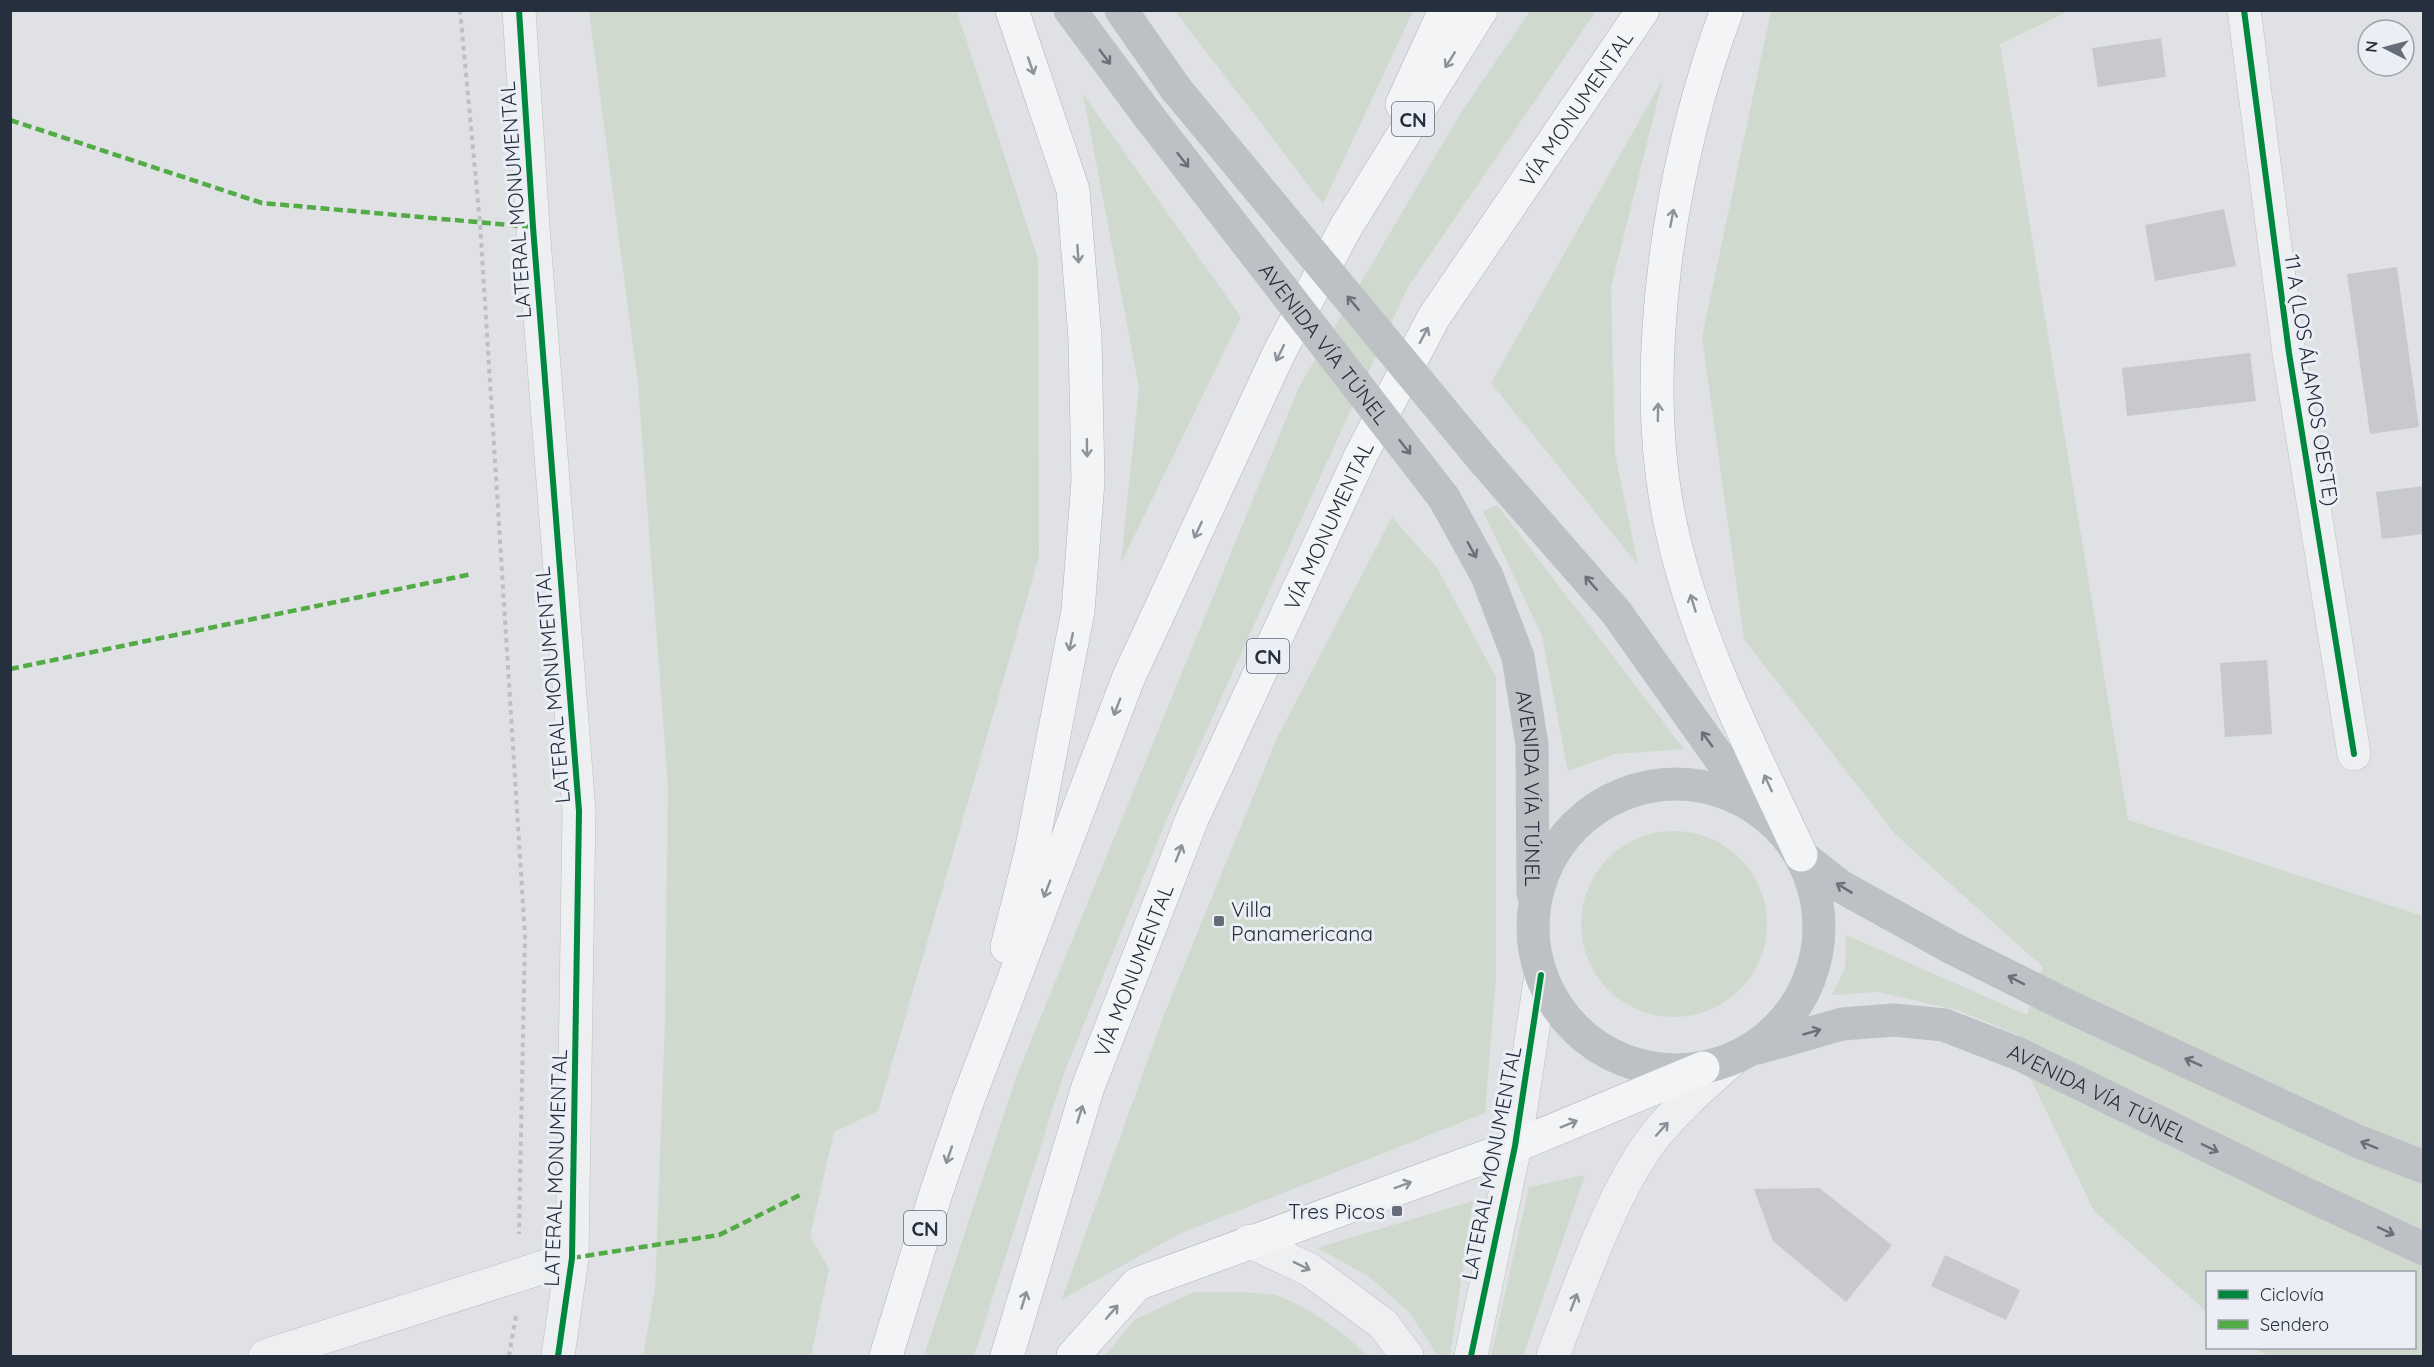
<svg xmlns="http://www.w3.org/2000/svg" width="2434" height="1367" viewBox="0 0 2434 1367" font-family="Quicksand,sans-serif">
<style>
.green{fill:#cfd9ce}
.building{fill:#c7c9cc}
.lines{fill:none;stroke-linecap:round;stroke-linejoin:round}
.minor-casing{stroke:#bdbfc2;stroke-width:34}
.tertiary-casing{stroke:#bdbfc2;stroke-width:34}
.motorway-casing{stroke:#b1b4b9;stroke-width:34}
.path{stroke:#bebfc4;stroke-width:4;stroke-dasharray:4.5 4.5;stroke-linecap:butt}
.minor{stroke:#eeeff1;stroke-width:33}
.tertiary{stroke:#eeeff1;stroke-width:33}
.secondary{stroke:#bdc0c4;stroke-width:33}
.motorway{stroke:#f3f4f5;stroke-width:33}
.secondary-bridge{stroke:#bdc0c4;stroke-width:33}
.quiet{stroke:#53ab46;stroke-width:4.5;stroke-dasharray:9 4.5;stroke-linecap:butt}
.cycleway-casing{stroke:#ebeff5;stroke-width:10}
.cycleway{stroke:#00873e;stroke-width:6}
.oneway{stroke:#69707a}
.oneway2{stroke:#8c929a}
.oneway3{stroke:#8a8f98}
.poi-dot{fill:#666d78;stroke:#ebeff5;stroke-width:2}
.labels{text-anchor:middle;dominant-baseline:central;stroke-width:6;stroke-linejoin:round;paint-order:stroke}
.shield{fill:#ebeff5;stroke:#606975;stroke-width:1.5}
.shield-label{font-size:20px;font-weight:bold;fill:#252f3e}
.street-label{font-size:21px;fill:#252f3e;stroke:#ebeff5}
.poi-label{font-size:21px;fill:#252f3e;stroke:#ebeff5;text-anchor:start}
</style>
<rect width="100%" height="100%" fill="#dfe1e4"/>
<path class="green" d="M589 11H957L1038 259 1039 557 878 1111 834 1132 810 1236 829 1269 811 1356H643L655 1289 665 1023 668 787 638 384Z
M1175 11H1413L1323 204Z
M1530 11H1596L1408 287 1341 431 1169 814 1064 1073 974 1356H924L1017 1075 1299 387 1462 111Z
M1771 11H2069L2000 44 2128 820 2423 916V1356H2269L2253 1348H2414V1272H2208L2207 1312 2094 1211 2019 1054 2021 1036 1957 1010 1878 992 1832 995 1845 968 1846 935 2027 1015 2043 967 1895 834 1744 639 1702 337Z
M1663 79 1611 287 1615 454 1638 565 1491 383Z
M1083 94 1241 317 1121 563 1139 387Z
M1497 505 1684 749 1615 754 1568 771 1542 636 1483 511Z
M1392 517 1437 568 1496 677V976L1485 1113 1179 1234 1062 1299 1165 1012 1277 738Z
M1581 924a93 93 0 1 1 186 0a93 93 0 1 1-186 0Z
M1585 1175 1523 1356H1491L1529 1187Z
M1473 1201 1450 1356H1438L1409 1312 1368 1276 1317 1248Z
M1194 1292C1219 1293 1248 1291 1274 1295 1297 1300 1353 1337 1366 1356H1105L1134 1320Z"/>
<path class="building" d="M2161 38 2166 77 2098 87 2092 48Z
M2224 209 2236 266 2155 281 2145 225Z
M2397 267 2419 427 2370 434 2347 274Z
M2250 353 2256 401 2127 416 2122 368Z
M2424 486V534L2382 539 2376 492Z
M2267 660 2272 734 2225 737 2220 663Z
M1819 1188 1892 1245 1846 1302 1773 1241 1754 1189Z
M1945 1255 2020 1290 2006 1320 1931 1286Z"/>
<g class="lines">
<g class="minor-casing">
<path id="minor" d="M2244 10 2289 353 2354 754
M265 1356 572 1258"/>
</g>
<g class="tertiary-casing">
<path id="tertiary" d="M519 10 533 227 579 811 572 1258 558 1356
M1249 1241 1310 1270 1383 1324 1407 1356
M1471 1356 1515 1146 1541 975
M1553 1356C1579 1289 1611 1193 1654 1137 1677 1108 1705 1084 1732 1060"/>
</g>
<g class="motorway-casing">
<g id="motorway">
<path d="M1727 10C1670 160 1636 374 1672 531 1697 644 1753 751 1801 855"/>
<path d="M1402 104 1445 10"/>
<path d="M1007 947 1031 852 1078 611 1088 481 1085 338 1073 190 1012 10"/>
<path d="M886 1356 936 1193 968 1100 1128 679 1280 351 1346 227 1481 10"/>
<path id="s3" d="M1007 1356 1088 1087 1160 902 1192 819 1361 455 1434 317 1643 10"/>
<path d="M1073 1356 1137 1284 1515 1146 1703 1068"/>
</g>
</g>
<path class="path" d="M460 10 480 223 525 937 519 1234
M509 1356 516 1316"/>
<use href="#minor" class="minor"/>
<use href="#tertiary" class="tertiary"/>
<g class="secondary">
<path d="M1070 10 1147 114"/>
<path d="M1121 10 1176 89"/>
<path d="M1484 461 1616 612 1753 805"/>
<path id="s1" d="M1444 498 1487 576 1518 657 1532 745 1533 893"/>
<circle cx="1676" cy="927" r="143"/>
<path d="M1802 856 1840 886 1952 948 2070 1007 2357 1141 2424 1167"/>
<path id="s2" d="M1758 1048 1842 1024 1894 1020 1944 1025 2019 1054 2302 1192 2424 1249"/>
</g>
<use href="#motorway" class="motorway"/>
<g class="secondary-bridge">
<path d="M1176 89 1484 461"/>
<path id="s4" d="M1147 114 1444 498"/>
</g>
<path class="quiet" d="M10 120 262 203 533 227
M10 669 472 574
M572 1258 719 1235 802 1194"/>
<g class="cycleway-casing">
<path id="cycleway" d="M519 10 533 227 579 811 572 1258 558 1356
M2244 10 2289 353 2354 754
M1471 1356 1515 1146 1541 975"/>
</g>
<use href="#cycleway" class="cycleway"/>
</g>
<defs><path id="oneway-shaft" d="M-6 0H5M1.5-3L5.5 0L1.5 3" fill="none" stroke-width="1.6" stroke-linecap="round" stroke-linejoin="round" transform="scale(1.5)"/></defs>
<g class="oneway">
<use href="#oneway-shaft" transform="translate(1105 57) rotate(53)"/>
<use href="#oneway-shaft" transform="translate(1183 160) rotate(52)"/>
<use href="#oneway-shaft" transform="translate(1353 303) rotate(-130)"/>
<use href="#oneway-shaft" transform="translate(1405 447) rotate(52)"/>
<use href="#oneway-shaft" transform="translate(1472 550) rotate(61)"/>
<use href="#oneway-shaft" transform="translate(1591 583) rotate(-131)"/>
<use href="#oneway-shaft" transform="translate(1707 739) rotate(-126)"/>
<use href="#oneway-shaft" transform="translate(1844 888) rotate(-149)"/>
<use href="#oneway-shaft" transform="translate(2016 980) rotate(-153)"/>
<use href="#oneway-shaft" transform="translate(1812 1032) rotate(-16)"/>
<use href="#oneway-shaft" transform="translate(2193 1062) rotate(-156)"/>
<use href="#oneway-shaft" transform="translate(2369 1145) rotate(-158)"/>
<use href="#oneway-shaft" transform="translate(2210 1148) rotate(26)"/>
<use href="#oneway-shaft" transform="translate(2386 1231) rotate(25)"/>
</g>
<g class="oneway2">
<use href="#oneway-shaft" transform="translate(1450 60) rotate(122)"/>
<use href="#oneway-shaft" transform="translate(1031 66) rotate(71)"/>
<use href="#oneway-shaft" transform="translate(1672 218) rotate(-79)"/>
<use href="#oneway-shaft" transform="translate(1078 254) rotate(86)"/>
<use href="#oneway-shaft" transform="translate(1424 335) rotate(-62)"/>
<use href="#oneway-shaft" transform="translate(1280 353) rotate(116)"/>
<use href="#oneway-shaft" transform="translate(1658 412) rotate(-89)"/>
<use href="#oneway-shaft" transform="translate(1087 448) rotate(89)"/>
<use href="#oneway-shaft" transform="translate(1198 530) rotate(115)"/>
<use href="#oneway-shaft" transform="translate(1693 603) rotate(-107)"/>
<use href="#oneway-shaft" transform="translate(1071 642) rotate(102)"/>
<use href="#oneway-shaft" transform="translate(1117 707) rotate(111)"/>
<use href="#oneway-shaft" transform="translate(1768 783) rotate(-115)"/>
<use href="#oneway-shaft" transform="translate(1179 853) rotate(-69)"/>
<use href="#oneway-shaft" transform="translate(1047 889) rotate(111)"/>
<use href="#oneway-shaft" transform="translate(1080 1114) rotate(-73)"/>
<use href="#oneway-shaft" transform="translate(1569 1124) rotate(-22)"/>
<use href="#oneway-shaft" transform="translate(949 1155) rotate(109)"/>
<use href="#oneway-shaft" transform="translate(1403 1185) rotate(-20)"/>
<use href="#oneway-shaft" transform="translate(1024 1300) rotate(-73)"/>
<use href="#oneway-shaft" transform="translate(1112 1312) rotate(-49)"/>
</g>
<g class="oneway3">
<use href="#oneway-shaft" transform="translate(1662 1129) rotate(-48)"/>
<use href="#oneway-shaft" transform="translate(1302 1266) rotate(26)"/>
<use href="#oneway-shaft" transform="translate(1574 1302) rotate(-69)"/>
</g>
<g class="poi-dot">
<rect x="1213" y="915" width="12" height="12" rx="3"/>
<rect x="1391" y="1205" width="12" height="12" rx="3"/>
</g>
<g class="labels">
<g class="shield">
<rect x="1392" y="102" width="42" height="34" rx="4.5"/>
<rect x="1247" y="639" width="42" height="34" rx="4.5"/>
<rect x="904" y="1211" width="42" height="34" rx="4.5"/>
</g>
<g class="shield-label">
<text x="1413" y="119">CN</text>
<text x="1268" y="656">CN</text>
<text x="925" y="1228">CN</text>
</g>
<g class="street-label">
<text stroke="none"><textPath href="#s3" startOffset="1378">VÍA MONUMENTAL</textPath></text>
<text transform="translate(515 200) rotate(-94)">LATERAL MONUMENTAL</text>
<text stroke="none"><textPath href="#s4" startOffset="290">AVENIDA VÍA TÚNEL</textPath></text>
<text transform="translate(2312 380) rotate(81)">11 A (LOS ÁLAMOS OESTE)</text>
<text stroke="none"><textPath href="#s3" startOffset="892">VÍA MONUMENTAL</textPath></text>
<text transform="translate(552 685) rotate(-95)">LATERAL MONUMENTAL</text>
<text stroke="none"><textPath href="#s1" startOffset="308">AVENIDA VÍA TÚNEL</textPath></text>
<text stroke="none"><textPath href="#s3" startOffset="406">VÍA MONUMENTAL</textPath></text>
<text stroke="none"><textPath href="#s2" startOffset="358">AVENIDA VÍA TÚNEL</textPath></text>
<text transform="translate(1491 1163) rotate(-79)">LATERAL MONUMENTAL</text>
<text transform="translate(555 1168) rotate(-88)">LATERAL MONUMENTAL</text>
</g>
<g class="poi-label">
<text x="1231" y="909">Villa<tspan x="1231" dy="24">Panamericana</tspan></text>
<text x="1385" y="1211" text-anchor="end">Tres Picos</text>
</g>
</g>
<rect width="2434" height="1367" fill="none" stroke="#252f3e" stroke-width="24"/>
<rect x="2206" y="1271" width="210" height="78" fill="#ebeff5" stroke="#9ca2ac" stroke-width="1.5"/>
<rect x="2218" y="1290" width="30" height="9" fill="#00873e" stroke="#9ca2ac" stroke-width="1.5"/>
<text x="2260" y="1301" font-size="18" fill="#252f3e">Ciclovía</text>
<rect x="2218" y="1320" width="30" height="9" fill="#53ab46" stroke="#9ca2ac" stroke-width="1.5"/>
<text x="2260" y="1331" font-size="18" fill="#252f3e">Sendero</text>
<g transform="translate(2386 48) rotate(276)"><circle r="28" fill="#ebeff5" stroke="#9ca2ac" stroke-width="1.5"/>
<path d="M0-4.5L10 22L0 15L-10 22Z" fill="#666d78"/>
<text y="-9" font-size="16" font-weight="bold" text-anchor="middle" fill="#252f3e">N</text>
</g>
</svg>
